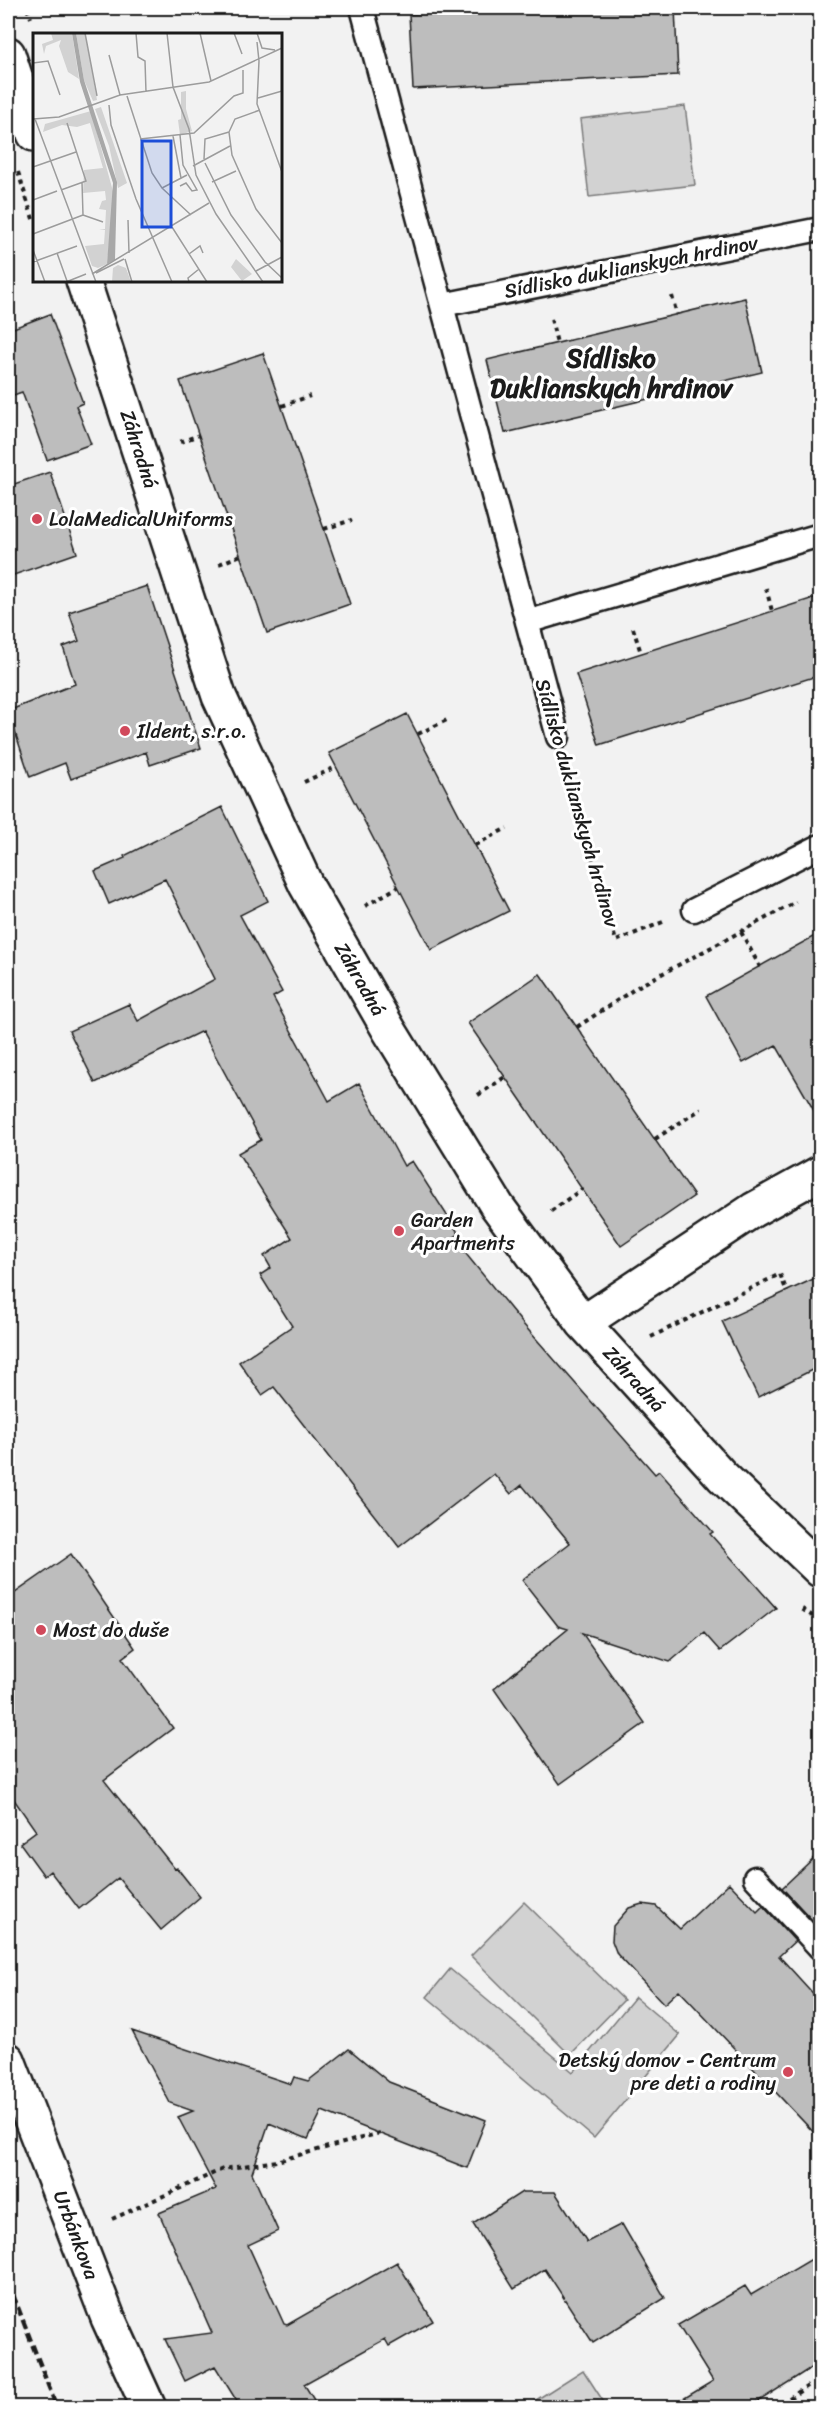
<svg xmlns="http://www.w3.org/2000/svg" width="828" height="2415" viewBox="0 0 828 2415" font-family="Sriracha,sans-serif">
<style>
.green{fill:#d2d2d2;stroke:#777;stroke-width:1.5}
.building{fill:#bdbdbd;stroke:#1c1c1c;stroke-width:1.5}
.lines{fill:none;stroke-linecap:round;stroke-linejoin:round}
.service-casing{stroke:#1c1c1c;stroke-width:27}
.minor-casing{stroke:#1c1c1c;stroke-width:38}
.path{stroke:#1c1c1c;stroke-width:4;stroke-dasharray:4.5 4.5;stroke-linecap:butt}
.service{stroke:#fff;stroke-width:22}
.minor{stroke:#fff;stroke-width:33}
.rail{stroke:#1c1c1c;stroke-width:4.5;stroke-dasharray:9 4.5;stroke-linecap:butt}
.poi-dot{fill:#d1495b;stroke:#fff;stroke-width:2}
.labels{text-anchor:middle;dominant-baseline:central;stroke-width:6;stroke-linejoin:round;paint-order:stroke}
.street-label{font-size:20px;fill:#1c1c1c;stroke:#fff}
.poi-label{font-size:20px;fill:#1c1c1c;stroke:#fff;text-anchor:start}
.district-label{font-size:26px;font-weight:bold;fill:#1c1c1c;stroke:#fff}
.inset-road{fill:none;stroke:#9c9c9c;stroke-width:1.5}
.view{fill:#1d4ed8;fill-opacity:0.15;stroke:#1d4ed8;stroke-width:3}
.inset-edge{fill:none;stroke:#1c1c1c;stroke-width:3}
</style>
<rect width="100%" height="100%" fill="#f2f2f2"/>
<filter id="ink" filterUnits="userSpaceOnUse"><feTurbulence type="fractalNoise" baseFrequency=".0167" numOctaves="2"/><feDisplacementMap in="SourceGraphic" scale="12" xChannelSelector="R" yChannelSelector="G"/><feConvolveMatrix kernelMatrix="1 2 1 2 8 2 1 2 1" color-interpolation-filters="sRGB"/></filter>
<g filter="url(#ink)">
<path class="green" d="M685 106 695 185 589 197 580 119Z
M524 1902 624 2000 570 2055 471 1956Z
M450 1969 573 2072 635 1997 680 2035 594 2138 427 1997Z
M583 2370 607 2407H537L533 2402Z"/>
<path class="building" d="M536 8H675L678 75 413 89 409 14Z
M745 298 762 372 505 433 487 360Z
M50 314 83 403 76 406 91 444 47 460 22 392 8 397V330Z
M263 353 350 604 267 633 180 381Z
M50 472 77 553 8 577V486Z
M147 586 201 748 150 765 146 752 71 779 65 763 30 777 8 711 75 684 63 647 79 641 69 612Z
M820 596V675L599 745 576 674Z
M407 714 509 911 431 950 329 753Z
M222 807 268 901 240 915 282 992 273 997 329 1101 359 1083 404 1166 412 1161 459 1234 453 1238 523 1324 655 1474 659 1471 713 1532 710 1534 776 1608 720 1651 704 1633 670 1662 582 1633 645 1723 560 1784 494 1689 568 1629 558 1626 522 1580 570 1543 522 1485 511 1494 494 1474 399 1547 274 1387 262 1395 239 1362 292 1326 260 1275 271 1268 264 1256 292 1238 238 1153 261 1140 202 1031 95 1083 69 1031 129 1004 138 1021 215 979 165 879 109 904 95 871 125 858 124 856Z
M820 933V1121L776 1045 743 1063 706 996Z
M540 974 694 1196 621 1246 468 1023Z
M820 1276V1366L758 1397 722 1321Z
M71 1554 135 1648 122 1658 173 1728 104 1780 175 1869 177 1868 200 1897 161 1930 118 1878 79 1909 50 1871 44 1876 20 1843 36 1831 8 1791V1598Z
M820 1852V1918L815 1923 782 1888Z
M729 1883 757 1912 763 1906 795 1941 779 1956 820 2001V2139L679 1990 664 2004 617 1954 612 1941 613 1926 629 1908 642 1904 656 1906 680 1929Z
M132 2031 291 2084 294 2077 308 2081 349 2049 389 2082 486 2120 467 2168 322 2111 308 2139 269 2123 252 2173 278 2231 248 2245 284 2324 287 2325 397 2262 433 2321 389 2346 385 2339 304 2384 319 2408H241L215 2366 185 2381 165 2339 212 2333 159 2213 216 2189 178 2117 193 2111 170 2103Z
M522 2192H555L587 2242 622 2224 665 2298 593 2343 545 2269 514 2289 473 2224Z
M820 2254V2362L748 2408H668L713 2381 678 2325 745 2286 751 2295Z"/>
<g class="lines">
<g class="service-casing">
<path id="service" d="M362 8 558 737
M442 305 820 229
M527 622 820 535
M694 910 820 846
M755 1878 820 1948"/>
</g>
<g class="minor-casing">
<path id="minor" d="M8 54 34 134
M83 280 219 696 306 885 389 1030 497 1206 583 1323 722 1476 820 1570
M583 1323 753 1210 820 1173
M8 2060 108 2318 149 2408"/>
</g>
<path class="path" d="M27 8 31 18
M474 8V11
M18 172 34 222
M672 296 677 315
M551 319 557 343
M282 406 310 396
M180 442 199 435
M324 529 352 520
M219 564 241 555
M766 588 772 611
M633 628 641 653
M418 734 449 719
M567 769 616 941 663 922
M304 782 336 767
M475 845 507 828
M365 906 398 887
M741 932 760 967
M577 1027 639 986 796 902
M478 1095 505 1077
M655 1139 701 1109
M551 1211 582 1189
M651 1337 780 1274 787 1292
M802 1609 820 1621
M112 2219 223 2169 277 2161 380 2133
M774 2408 820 2378"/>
<use href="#service" class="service"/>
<use href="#minor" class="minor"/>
<path class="rail" d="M8 2282 57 2408"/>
</g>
</g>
<g class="poi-dot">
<circle cx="37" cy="519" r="6"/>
<circle cx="125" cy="731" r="6"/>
<circle cx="399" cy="1231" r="6"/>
<circle cx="41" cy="1630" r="6"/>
<circle cx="788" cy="2072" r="6"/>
</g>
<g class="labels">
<g class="street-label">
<text transform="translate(631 267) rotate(-11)">Sídlisko duklianskych hrdinov</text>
<text transform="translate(139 449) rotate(72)">Záhradná</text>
<text transform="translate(577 803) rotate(74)">Sídlisko duklianskych hrdinov</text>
<text transform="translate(360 979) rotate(60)">Záhradná</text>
<text transform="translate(634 1379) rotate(48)">Záhradná</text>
<text transform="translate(76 2235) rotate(69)">Urbánkova</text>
</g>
<g class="poi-label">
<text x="49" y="519">LolaMedicalUniforms</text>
<text x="137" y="731">Ildent, s.r.o.</text>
<text x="411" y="1220">Garden<tspan x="411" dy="23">Apartments</tspan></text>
<text x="53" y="1630">Most do duše</text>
<text x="776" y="2060" text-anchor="end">Detský domov - Centrum<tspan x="776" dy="23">pre deti a rodiny</tspan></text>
</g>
<g class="district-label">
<text x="611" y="358">Sídlisko<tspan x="611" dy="30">Duklianskych hrdinov</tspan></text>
</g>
</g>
<g transform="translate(33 33)">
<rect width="249" height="249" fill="#f2f2f2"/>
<path d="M18 0H39L46 46 35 39 26 13 28 7 13 13 11 21 9 11 20 7ZM43 0H52L64 67 60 68 51 47ZM153 58V76L159 98 147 102 145 87 148 86V59ZM68 74 94 150 85 155 76 113 62 76ZM58 78 81 162 74 231 65 235 59 233 52 213 71 211 72 197 66 196H72L73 177 66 176 69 168 73 167 72 158 50 160 51 137 70 135 57 90 44 94 29 92 10 99 12 91ZM203 226 219 241 209 248 198 234ZM85 232 93 235 98 249H79L80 235Z" fill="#d2d2d2"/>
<path d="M39 0H43L51 47 84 149 82 227 74 231 80 150 47 49Z" fill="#a8a8a8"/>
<path class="inset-road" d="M52 0 64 63M103 0 105 24 112 28 113 59M134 0 140 54 156 96 163 142 183 181 230 249M167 0 178 48M201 0 209 21M224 0 229 15 242 17M224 9 226 28M76 22 87 62M226 28 224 71 249 139M0 30 15 28 27 62M94 63 119 140 129 155 158 182M225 65 249 58M76 72 78 92 103 166 139 249M227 77 202 86 196 99 199 122 223 176 249 210M0 86 26 84 87 62 176 49 249 15M2 86 63 249M140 103 148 145M107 106 161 100 201 63 210 60V37M171 126 172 106 196 99M172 130 198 182 232 229 249 245M160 133 197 113M0 134 43 119M49 149 50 182M179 149 203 138M147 153 153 150 159 158 164 157 150 132 147 102M129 155 154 142M28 157 53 148 34 90M0 167 24 158M50 182 70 189M95 187 96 220M139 194 174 249M0 201 50 182M0 217 12 249M24 220 34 248M156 221 167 213 170 220M92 226 99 249M0 229 44 213M223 238 249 224M63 240 91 226M59 241 176 170M33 249 53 241M156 249 155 245 166 236"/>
<path class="view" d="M109 108H138V194H109Z"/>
<rect width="249" height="249" class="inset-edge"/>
</g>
<rect width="828" height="2415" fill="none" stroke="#fff" stroke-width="30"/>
<rect x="15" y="15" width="798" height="2385" fill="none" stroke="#1c1c1c" stroke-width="2" filter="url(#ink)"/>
</svg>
